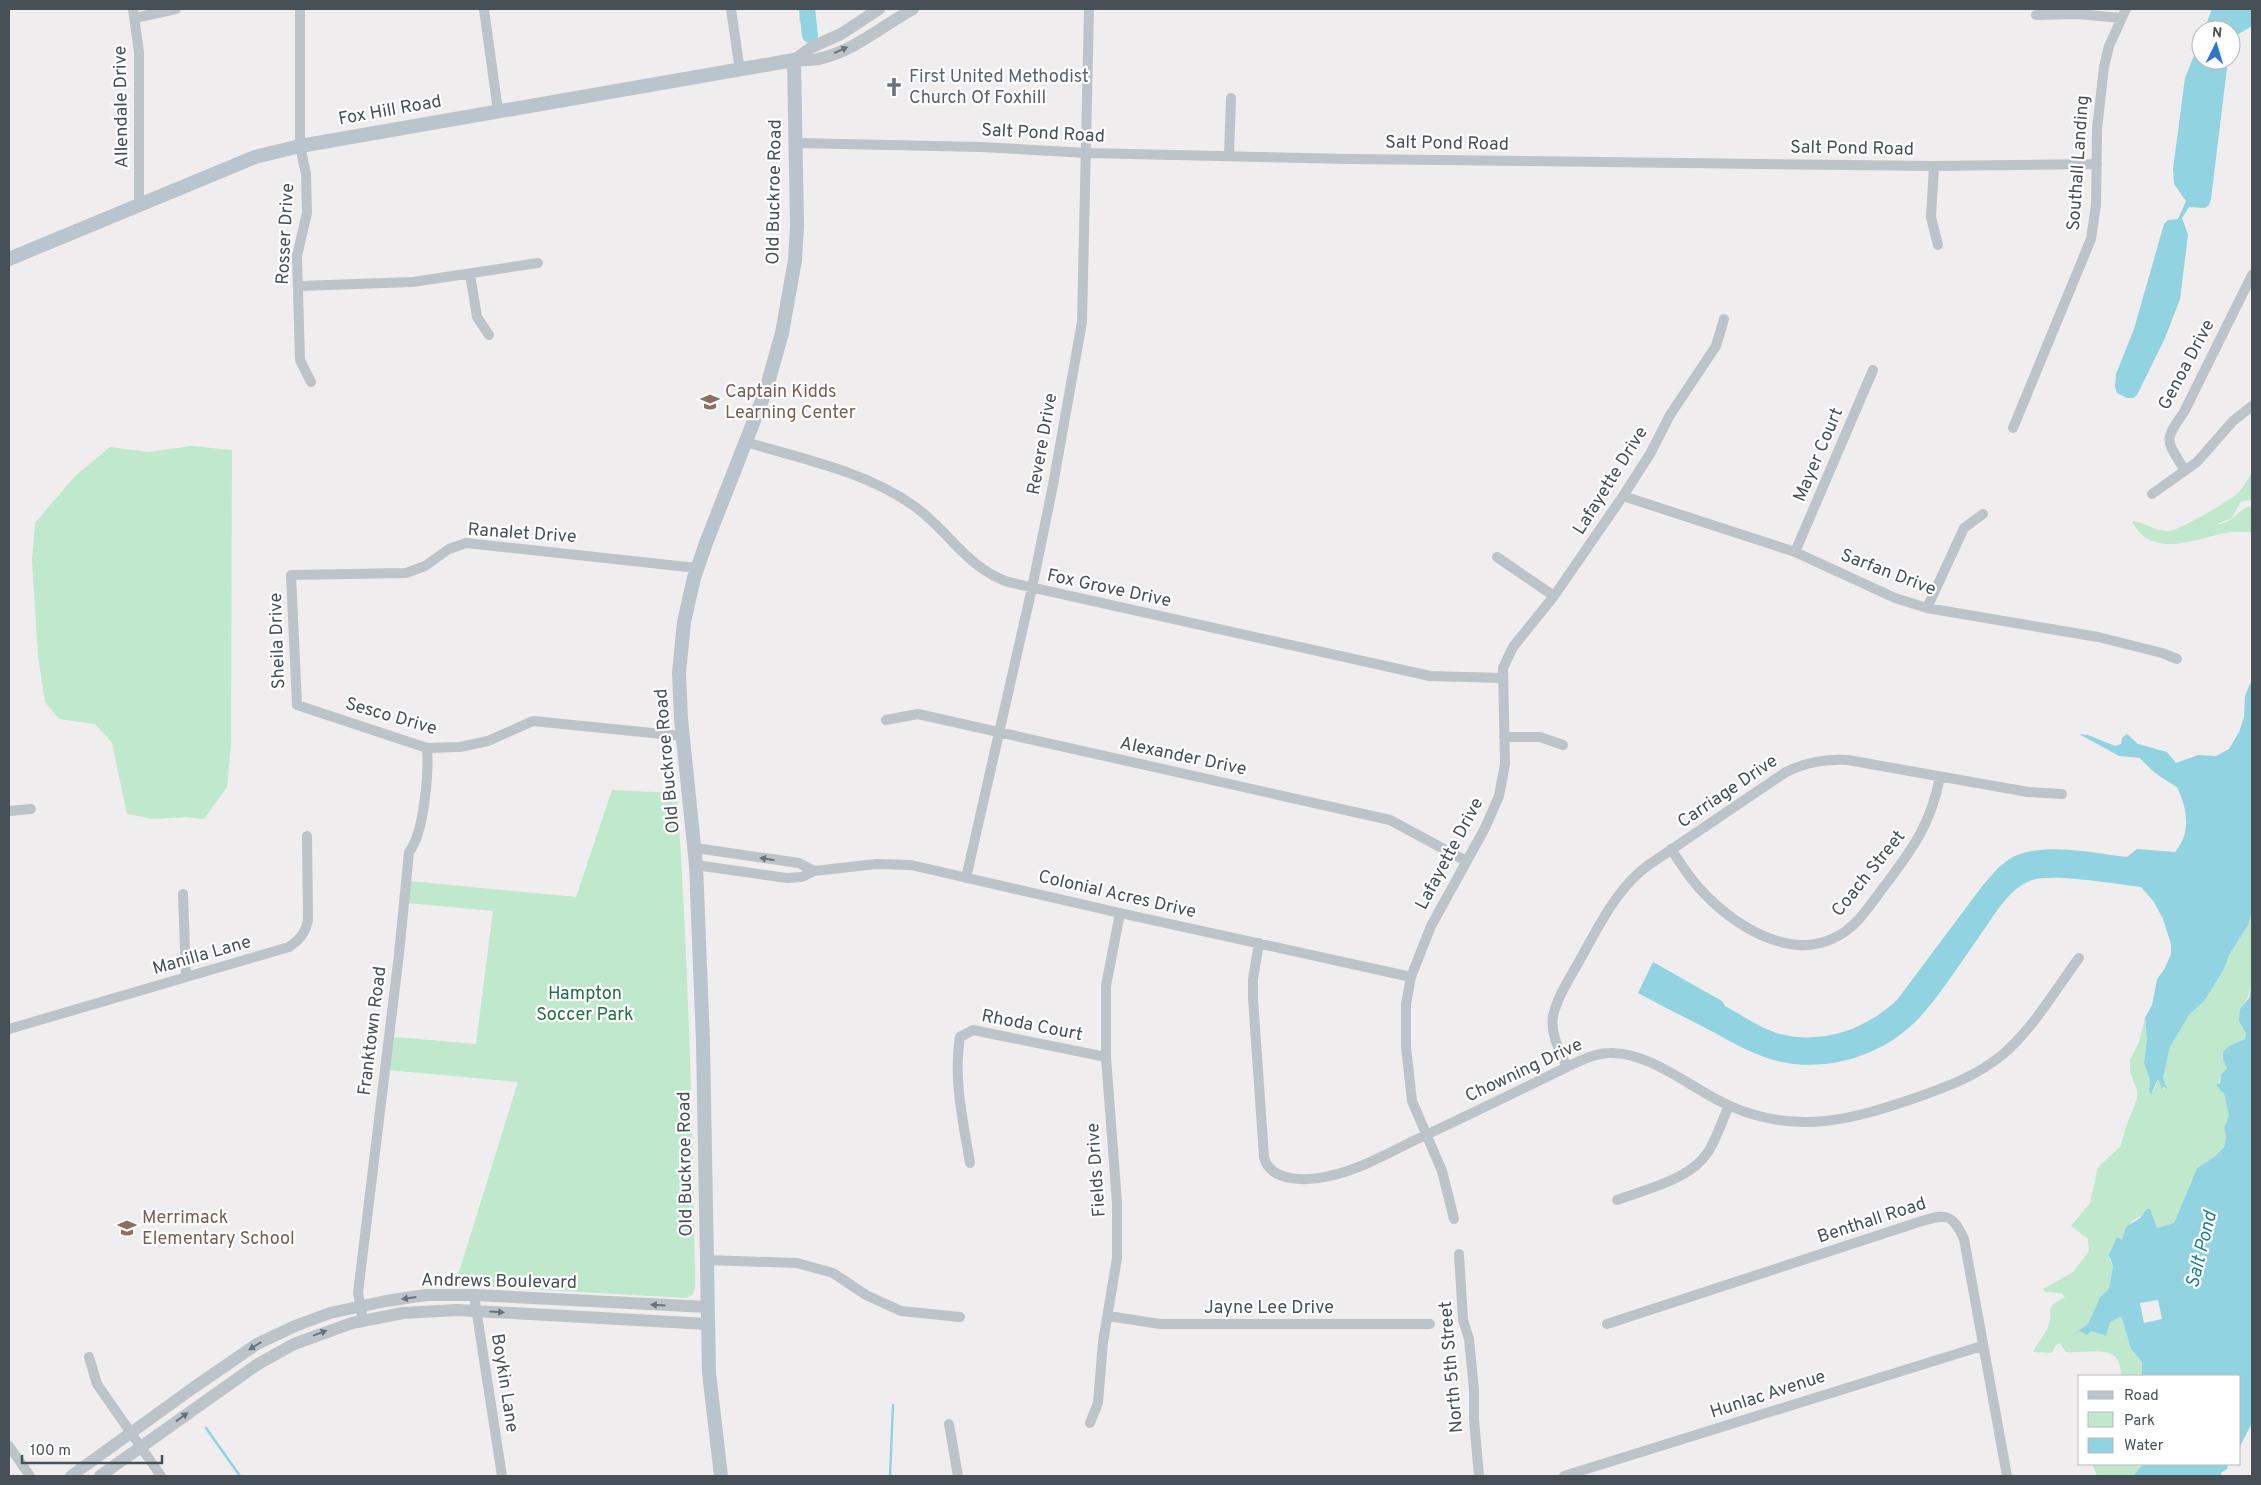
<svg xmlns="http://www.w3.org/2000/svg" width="2261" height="1485" viewBox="0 0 2261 1485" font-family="Overpass,sans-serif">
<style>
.green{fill:#bfe8cd}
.water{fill:#91d3e0}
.pier{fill:#efeded}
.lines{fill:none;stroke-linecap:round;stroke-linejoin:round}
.stream{stroke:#91d3e0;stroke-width:2.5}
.river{stroke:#91d3e0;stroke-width:16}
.minor{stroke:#bcc4ca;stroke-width:10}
.tertiary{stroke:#bcc4ca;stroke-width:12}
.secondary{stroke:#bac4cc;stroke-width:14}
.oneway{fill:#6a737a}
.labels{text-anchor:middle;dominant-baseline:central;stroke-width:4.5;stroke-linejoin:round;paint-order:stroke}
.worship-label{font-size:18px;fill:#5b616d;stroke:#fff;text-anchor:start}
.street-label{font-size:18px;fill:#475057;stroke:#fff}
.education-label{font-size:18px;fill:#785e54;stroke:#fff;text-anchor:start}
.park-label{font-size:18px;fill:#216f45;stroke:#fff}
.water-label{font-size:19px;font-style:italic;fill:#1d8195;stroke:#fff}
</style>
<rect width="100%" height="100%" fill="#efeded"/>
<path class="green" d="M800 9H811L814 28 805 34 799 20Z
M191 446 232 450 231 745 227 787 204 819 186 817 153 819 127 814 112 743 95 724 59 719 45 702 38 656 32 561 35 523 74 477 110 447 149 452Z
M2252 472V500L2241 501 2232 518 2214 525C2237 523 2238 507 2252 506V532C2243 532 2234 531 2225 533 2193 540 2150 559 2132 521 2145 522 2156 532 2169 531 2178 531 2233 499 2239 492 2244 486 2248 479 2252 472Z
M612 790 677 793C688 958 693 1122 695 1288L693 1294 687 1298 455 1285 518 1082 389 1070 393 1037 476 1044 493 911 408 903 410 881 576 897Z
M2252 910C2252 938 2260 989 2240 1009L2246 1033 2245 1039 2229 1046 2223 1060 2227 1068 2221 1074 2218 1087 2224 1094 2229 1115 2224 1128 2226 1136 2224 1147 2214 1157 2197 1168 2174 1223 2157 1228 2144 1214 2132 1221 2122 1241 2109 1258 2113 1266 2109 1289 2100 1297 2088 1324 2076 1333C2083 1329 2096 1331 2103 1336L2110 1322 2117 1317 2122 1318 2131 1349 2142 1362V1376H2121C2121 1341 2093 1354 2066 1352L2060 1343 2056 1345 2052 1353 2033 1352C2042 1334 2052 1330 2050 1309L2053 1304 2065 1297 2061 1293 2045 1292 2043 1289 2073 1272 2089 1251 2088 1239 2071 1226 2090 1203 2098 1167 2120 1147 2127 1124 2137 1099V1090L2130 1072V1060L2139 1042 2145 1018 2147 1039 2144 1063 2150 1080 2149 1092H2153L2158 1079 2162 1089 2166 1088 2163 1078 2170 1047 2189 1015 2205 1000 2224 969 2229 955 2249 924Z
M2092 1464H2143L2133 1476H2097Z"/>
<path class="water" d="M2212 9H2252V26L2237 35 2231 48V30H2204Z
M2201 38V60H2228L2211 199 2209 205 2205 208 2189 207 2182 218 2188 235 2180 299 2165 338 2137 395 2133 398H2127L2117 393 2115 387 2116 374 2134 329 2164 224 2168 220 2178 219 2186 201 2174 184 2173 169 2185 78Z
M2252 679V910L2249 924 2229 955 2224 969 2205 1000 2189 1015 2170 1047 2163 1078 2167 1089 2164 1087 2162 1089 2158 1079 2151 1094 2149 1092 2150 1080 2144 1063 2147 1039 2145 1018 2152 1005 2157 979 2164 970 2171 954V944L2163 919 2154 902 2141 887C2115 884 2054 873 2032 880 2006 889 1990 923 1974 944 1957 968 1940 995 1920 1017 1883 1057 1822 1075 1770 1059 1751 1053 1733 1043 1715 1033 1690 1020 1664 1007 1638 993L1653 962 1722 1001 1725 1006C1742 1015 1761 1029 1780 1034 1823 1045 1866 1029 1897 1000L1983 885C1991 876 1998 867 2008 860 2038 840 2093 853 2127 857L2137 849 2175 852C2192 832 2187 808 2177 787 2162 778 2152 772 2140 758L2119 756 2079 734 2088 735 2115 746 2121 744 2122 738 2127 734 2138 744 2167 752 2176 763 2198 755 2216 756 2229 749 2239 732 2244 717 2245 696Z
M2252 985V1423L2240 1446V1376H2142V1362L2131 1349 2122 1318 2120 1317 2110 1322 2106 1336 2091 1331 2087 1335 2080 1331 2070 1337 2088 1324 2100 1297 2109 1289 2113 1266 2109 1255 2117 1237 2122 1240 2126 1227 2140 1218 2147 1209H2150L2157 1228 2174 1223 2197 1168 2214 1157 2224 1147 2226 1136 2224 1128 2229 1115 2224 1094 2216 1085 2220 1083 2221 1074 2227 1068 2223 1060V1052L2229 1046 2245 1039 2246 1033 2239 1021 2240 1009 2249 998Z
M2143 1464H2228L2227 1469 2222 1472 2220 1476H2133Z"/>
<path class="pier" d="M2158 1300 2162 1319 2144 1323 2140 1303Z"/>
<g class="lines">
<path class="stream" d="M206 1428 240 1476
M890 1476 893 1405"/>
<path class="river" d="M807 9 810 35"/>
<path class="minor" d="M133 9 139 52V205
M300 9V146L306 174 307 213 297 256 300 360 311 382
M484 9 498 111
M731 9 740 71
M2036 15 2077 14 2122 18
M135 18 176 9
M797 143 981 147 1087 153 1350 159 1934 166 2097 164
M1229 156 1231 98
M1934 166 1931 217 1938 245
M470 274 477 317 489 335
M299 286 413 282 538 263
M2013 428 2091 239 2096 205 2097 129 2104 67 2109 46 2126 9
M746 442C802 459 865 471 914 506 948 530 967 568 1008 582L1430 676 1502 678
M2185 471C2166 439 2163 442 2184 412L2252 275
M2152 494 2197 462 2233 421 2252 406
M1623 496 1795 552 1895 598 1927 608 2098 637 2162 653 2177 659
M1795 552 1873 370
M1497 557 1554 596
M1927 608 1964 528 1983 514
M886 720 918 714 1390 820 1466 861
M682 736 533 721 488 741 460 747 427 748 297 705 291 575 406 573 425 566 449 549 466 543 697 568
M1504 737H1540L1563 745
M9 811 31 809
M695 848 799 863 814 871
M1671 849C1680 863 1689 877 1700 889 1731 923 1787 961 1834 938 1857 928 1871 903 1886 884 1914 847 1931 823 1940 777
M696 865 787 878 802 877 814 871 876 864 911 865 1120 913 1411 977
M966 878 1032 588 1053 485 1082 322 1089 9
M183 894 186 977
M1259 943 1253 979V998L1264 1157C1270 1183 1308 1181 1329 1176 1358 1170 1387 1154 1413 1141 1465 1117 1516 1092 1567 1067 1580 1061 1595 1053 1610 1053 1651 1052 1693 1090 1730 1106 1799 1136 1854 1119 1921 1096 1949 1086 1978 1075 2002 1055 2033 1029 2055 990 2079 958
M9 1029 289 947C300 939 305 934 308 920L307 836
M1567 1067C1560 1052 1550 1034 1553 1016 1557 998 1568 981 1577 965 1597 930 1615 890 1647 866L1786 772C1807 762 1825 759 1848 760L2028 792 2062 794
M970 1163C963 1121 953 1079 960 1037L973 1030 1106 1057
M1617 1200C1646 1189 1690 1180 1708 1152 1717 1138 1722 1120 1729 1106
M1454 1219 1442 1171 1412 1101 1406 1047V1004L1411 977 1431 926 1485 828 1499 796 1505 764 1503 668 1513 647 1554 596 1623 496 1650 454 1670 415 1716 346 1724 319
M1459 1254 1463 1320 1469 1339 1474 1390V1420L1479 1476
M707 1260 797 1263 833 1273 866 1295 901 1311 960 1317
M474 1295 502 1476
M1108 1316 1160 1324H1430
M363 1320 358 1293 399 954 409 852C424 834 429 772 427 748
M1607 1324 1922 1221C1947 1213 1953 1215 1964 1239L2007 1476
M89 1357 97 1384 161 1476
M1090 1423 1098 1403 1103 1342 1117 1258V1203L1106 1057V986L1120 913
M949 1424 958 1476
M9 1446 30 1476
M1564 1476 1982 1346"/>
<path class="tertiary" d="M794 60C802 60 810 61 818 59 853 52 882 26 913 9
M794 60 812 47 841 34 879 9
M71 1476 193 1388 257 1344 295 1326 330 1313 386 1301 426 1295H474L707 1307
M100 1476 258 1364 294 1344 352 1323 403 1313 457 1310 707 1324"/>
<path class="secondary" d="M9 259 255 157 300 146 794 60 797 226 795 260 782 333 766 390 706 543 694 578 684 622 679 673 681 719 696 865 703 1042 709 1373 721 1476"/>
</g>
<defs><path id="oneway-solid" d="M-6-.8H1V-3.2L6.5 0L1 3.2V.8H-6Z" transform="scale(1.25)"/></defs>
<g class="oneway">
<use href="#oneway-solid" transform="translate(841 50) rotate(-24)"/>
<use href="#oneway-solid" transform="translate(767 859) rotate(-171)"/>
<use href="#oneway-solid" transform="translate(409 1298) rotate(172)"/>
<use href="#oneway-solid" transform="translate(658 1305) rotate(-177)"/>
<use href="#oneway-solid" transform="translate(497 1312) rotate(4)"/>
<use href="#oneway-solid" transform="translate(320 1333) rotate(-20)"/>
<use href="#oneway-solid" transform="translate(255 1346) rotate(148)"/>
<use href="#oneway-solid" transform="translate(182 1417) rotate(-36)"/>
</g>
<defs>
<g id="church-bare" transform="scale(1.5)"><path d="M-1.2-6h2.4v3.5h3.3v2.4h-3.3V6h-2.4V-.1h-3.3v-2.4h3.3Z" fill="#6b7280" stroke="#fff" stroke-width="2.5" paint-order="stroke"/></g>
<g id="school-bare" transform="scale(1.5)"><path d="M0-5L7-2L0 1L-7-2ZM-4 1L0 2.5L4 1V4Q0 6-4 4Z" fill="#8d6e63" stroke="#fff" stroke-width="2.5" paint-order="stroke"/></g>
</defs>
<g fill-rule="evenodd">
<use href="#church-bare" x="894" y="87"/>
<use href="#school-bare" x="710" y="402"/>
<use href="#school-bare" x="127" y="1228"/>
</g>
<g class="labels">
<g class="worship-label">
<text x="909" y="77">First United Methodist<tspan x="909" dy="21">Church Of Foxhill</tspan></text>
</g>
<g class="street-label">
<text transform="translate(122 107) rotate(-91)">Allendale Drive</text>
<text transform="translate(390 111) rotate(-10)">Fox Hill Road</text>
<text transform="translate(1043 134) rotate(3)">Salt Pond Road</text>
<text transform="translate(1447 144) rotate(1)">Salt Pond Road</text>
<text transform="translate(1852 149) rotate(1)">Salt Pond Road</text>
<text transform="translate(2079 163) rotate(-86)">Southall Landing</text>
<text transform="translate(775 192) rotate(-89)">Old Buckroe Road</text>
<text transform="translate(286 234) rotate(-87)">Rosser Drive</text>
<text transform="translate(2187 365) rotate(-62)">Genoa Drive</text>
<text transform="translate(1043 444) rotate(-80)">Revere Drive</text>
<text transform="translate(1819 455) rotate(-67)">Mayer Court</text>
<text transform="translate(1611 481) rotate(-58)">Lafayette Drive</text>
<text transform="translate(522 534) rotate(4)">Ranalet Drive</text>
<text transform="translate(1888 573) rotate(21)">Sarfan Drive</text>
<text transform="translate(1109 589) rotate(12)">Fox Grove Drive</text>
<text transform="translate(278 641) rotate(-92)">Sheila Drive</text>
<text transform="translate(391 717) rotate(16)">Sesco Drive</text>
<text transform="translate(1183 757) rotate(12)">Alexander Drive</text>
<text transform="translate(668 761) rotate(-95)">Old Buckroe Road</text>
<text transform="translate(1728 792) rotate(-34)">Carriage Drive</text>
<text transform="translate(1450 854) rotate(-62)">Lafayette Drive</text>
<text transform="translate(1869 874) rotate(-51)">Coach Street</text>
<text transform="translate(1117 895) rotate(13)">Colonial Acres Drive</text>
<text transform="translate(202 956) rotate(-16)">Manilla Lane</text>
<text transform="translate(1032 1026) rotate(11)">Rhoda Court</text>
<text transform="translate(373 1031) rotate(-83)">Franktown Road</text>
<text transform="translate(1524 1071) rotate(-25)">Chowning Drive</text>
<text transform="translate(686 1164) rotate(-91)">Old Buckroe Road</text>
<text transform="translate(1097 1170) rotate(-94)">Fields Drive</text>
<text transform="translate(1872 1221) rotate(-18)">Benthall Road</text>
<text transform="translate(499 1282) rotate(1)">Andrews Boulevard</text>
<text x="1269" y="1308">Jayne Lee Drive</text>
<text transform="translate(1452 1367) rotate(-95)">North 5th Street</text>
<text transform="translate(504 1383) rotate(81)">Boykin Lane</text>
<text transform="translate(1768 1395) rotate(-18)">Hunlac Avenue</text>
</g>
<g class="education-label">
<text x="725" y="392">Captain Kidds<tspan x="725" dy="21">Learning Center</tspan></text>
<text x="142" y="1218">Merrimack<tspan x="142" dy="21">Elementary School</tspan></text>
</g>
<g class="park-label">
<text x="585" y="994">Hampton<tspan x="585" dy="21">Soccer Park</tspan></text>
</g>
<g class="water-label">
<text transform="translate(2202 1250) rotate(-76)">Salt Pond</text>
</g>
</g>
<rect width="2261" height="1485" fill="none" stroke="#475057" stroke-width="20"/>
<rect x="2078" y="1375" width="162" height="90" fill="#ffffff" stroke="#b5b9bc"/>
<rect x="2088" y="1391" width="25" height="8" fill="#bac4cc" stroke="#b5b9bc"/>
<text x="2124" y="1400" font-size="15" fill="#475057">Road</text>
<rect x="2088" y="1412" width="25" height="15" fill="#bfe8cd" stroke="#b5b9bc"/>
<text x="2124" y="1425" font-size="15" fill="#475057">Park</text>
<rect x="2088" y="1438" width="25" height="15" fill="#91d3e0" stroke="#b5b9bc"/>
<text x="2124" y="1450" font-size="15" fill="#475057">Water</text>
<g transform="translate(2216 45) rotate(5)"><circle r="24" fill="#ffffff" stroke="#b5b9bc"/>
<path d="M0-4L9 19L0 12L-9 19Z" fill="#2e78c8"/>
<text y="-8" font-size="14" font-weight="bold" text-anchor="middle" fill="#475057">N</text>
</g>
<path d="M22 1455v8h140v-8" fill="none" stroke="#475057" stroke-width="2.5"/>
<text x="30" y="1455" font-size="15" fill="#475057" stroke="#ffffff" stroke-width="4" paint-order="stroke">100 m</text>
</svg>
